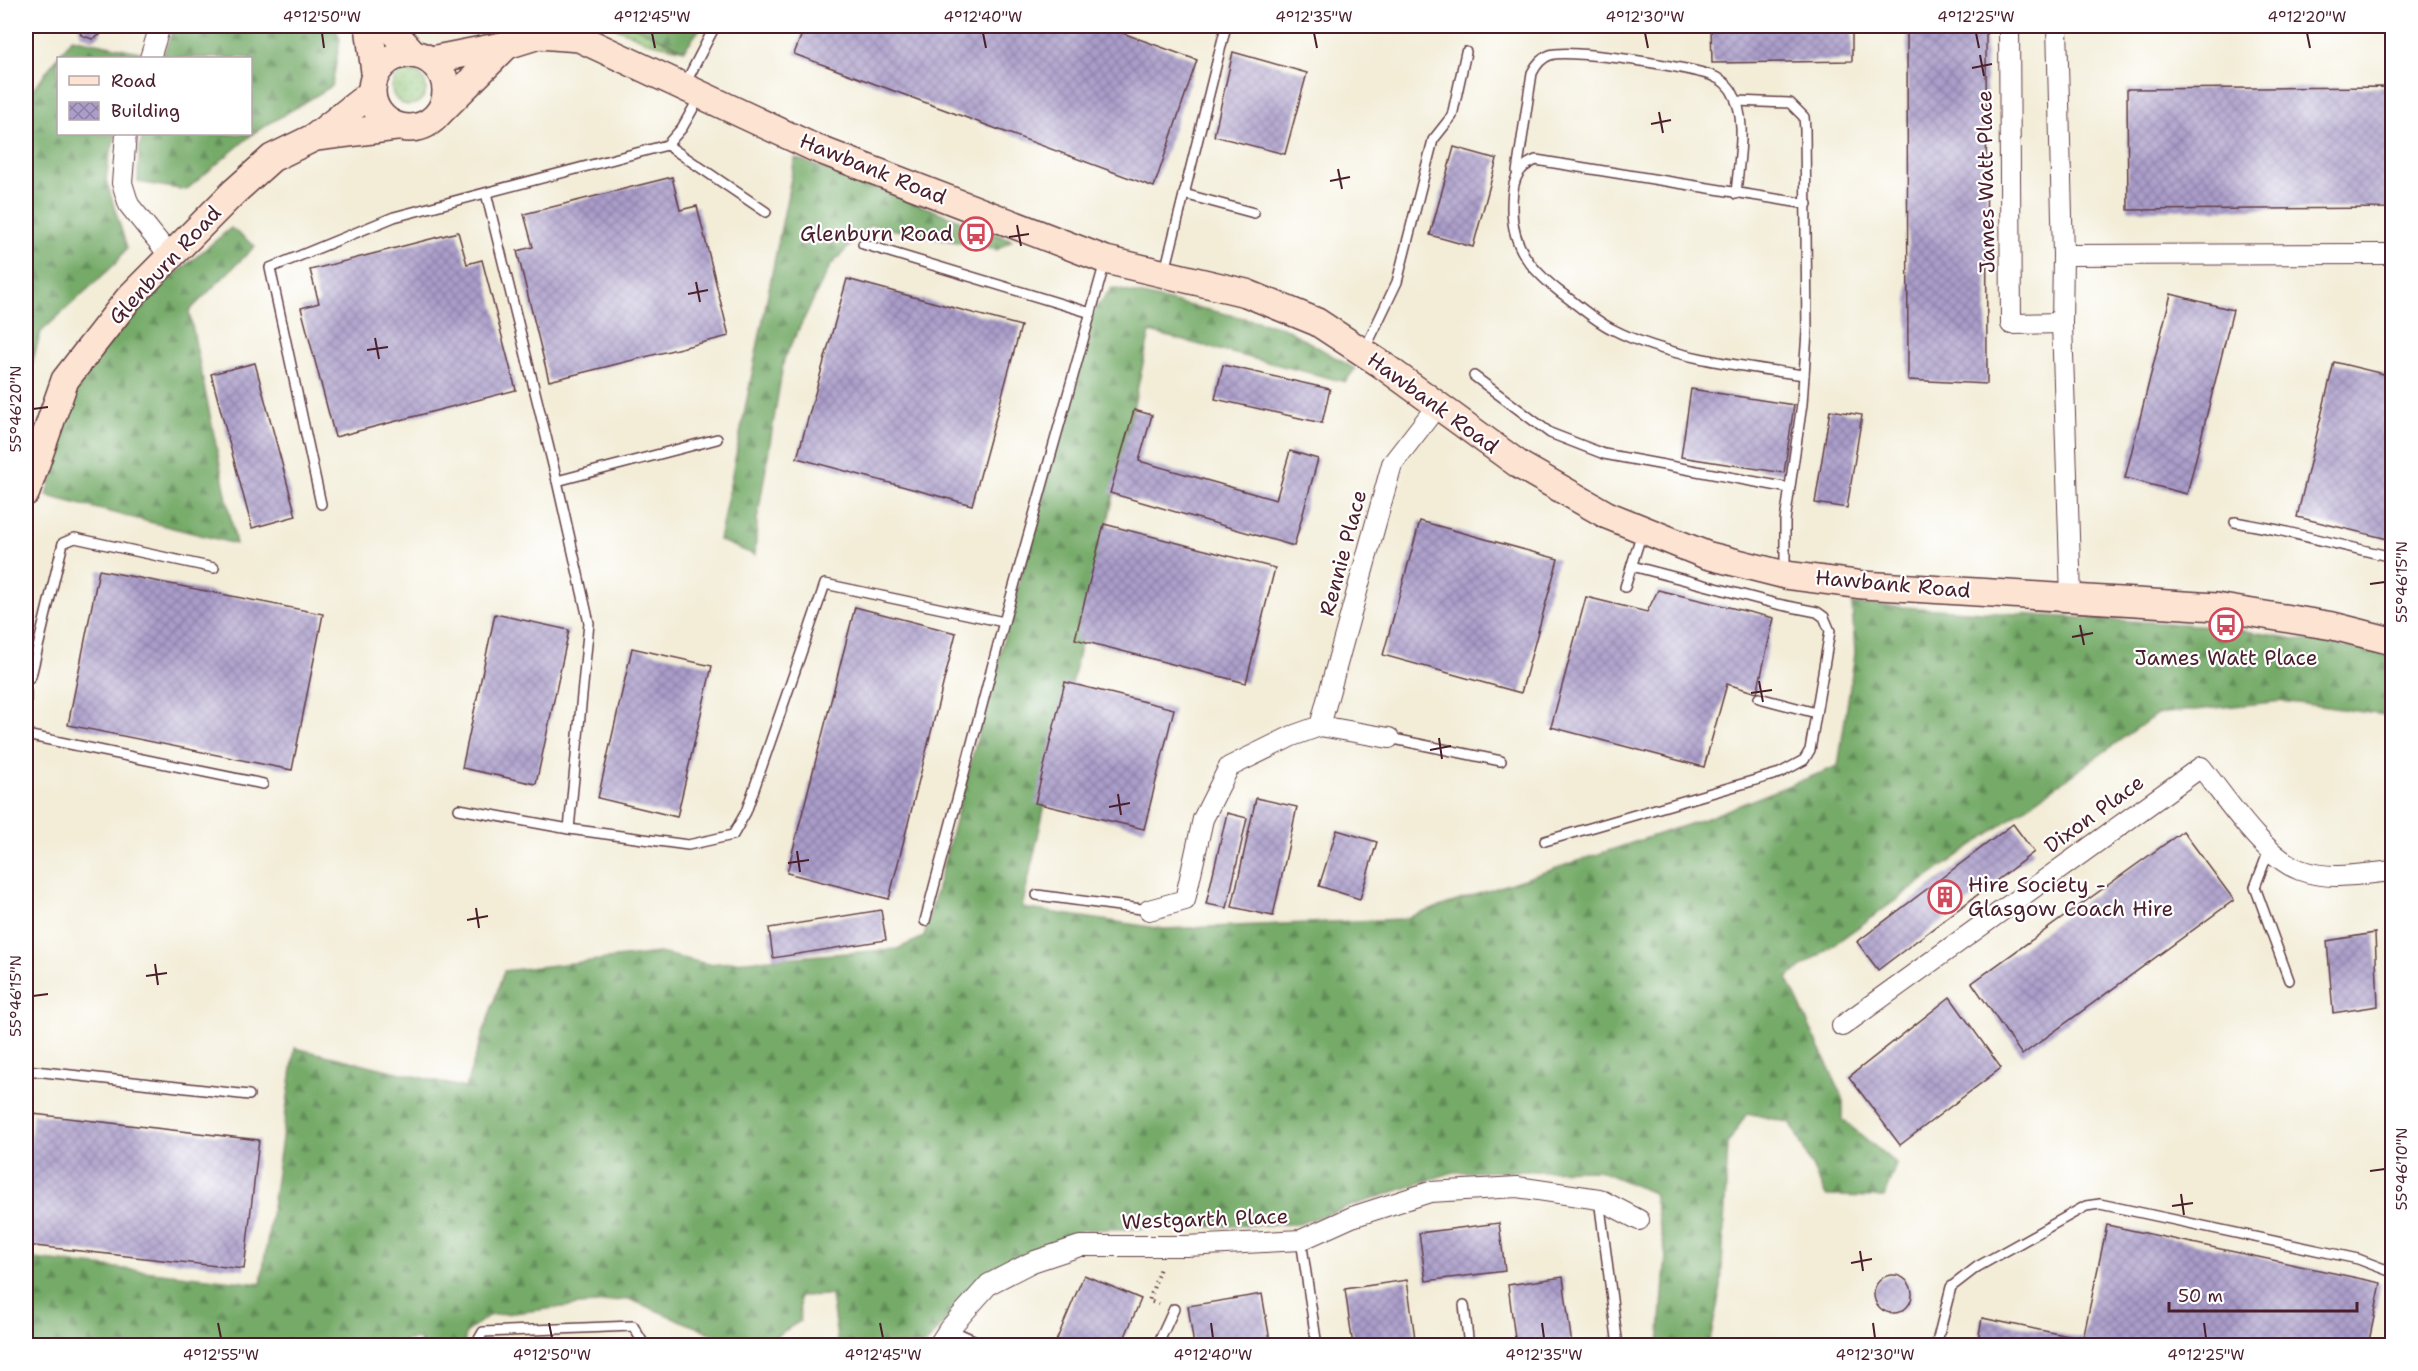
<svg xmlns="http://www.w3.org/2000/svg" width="2418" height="1371" font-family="'Shantell Sans',sans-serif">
<defs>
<pattern id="green-dots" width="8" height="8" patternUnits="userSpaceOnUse" patternTransform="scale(1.5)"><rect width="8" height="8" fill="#91c577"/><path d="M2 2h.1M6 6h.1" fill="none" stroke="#789f62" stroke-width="1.8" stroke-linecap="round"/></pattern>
<pattern id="forest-firs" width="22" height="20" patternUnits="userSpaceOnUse" patternTransform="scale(1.5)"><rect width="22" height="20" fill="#74aa68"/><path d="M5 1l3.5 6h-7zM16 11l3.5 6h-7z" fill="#618a56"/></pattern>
<pattern id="building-cross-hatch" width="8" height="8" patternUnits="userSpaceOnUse" patternTransform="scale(1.5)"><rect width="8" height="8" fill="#aa9dca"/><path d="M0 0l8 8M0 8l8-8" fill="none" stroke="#8c7fa4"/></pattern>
</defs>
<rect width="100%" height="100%" fill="#fff"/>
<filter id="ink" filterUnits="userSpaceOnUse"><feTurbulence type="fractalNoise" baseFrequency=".0167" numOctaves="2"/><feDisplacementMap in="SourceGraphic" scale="12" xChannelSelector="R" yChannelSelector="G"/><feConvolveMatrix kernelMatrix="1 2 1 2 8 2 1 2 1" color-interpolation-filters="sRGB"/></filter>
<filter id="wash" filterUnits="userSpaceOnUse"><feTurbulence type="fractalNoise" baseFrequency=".008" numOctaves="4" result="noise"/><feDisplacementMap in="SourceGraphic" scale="24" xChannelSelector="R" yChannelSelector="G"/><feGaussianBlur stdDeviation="1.35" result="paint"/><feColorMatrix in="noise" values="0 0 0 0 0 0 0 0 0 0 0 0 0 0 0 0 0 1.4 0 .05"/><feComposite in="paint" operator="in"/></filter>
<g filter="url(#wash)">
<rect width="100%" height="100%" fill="#f3edd8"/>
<!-- green -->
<g fill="url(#green-dots)" stroke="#6e7251" stroke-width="1.5">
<polygon points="612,26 634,26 684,50 648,42"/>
<circle cx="409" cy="88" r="17"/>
</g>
<!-- forest -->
<g fill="url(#forest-firs)" stroke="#5f644a" stroke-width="1.5">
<polygon points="174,26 335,26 340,39 332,86 255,132 186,190 138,182 139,148 143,134 250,134 250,58 162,58"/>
<polygon points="634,26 702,26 684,50"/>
<polygon points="72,38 140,52 138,58 58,58 58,134 116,134 109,159 106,180 127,248 115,264 41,332 26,383 26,95 28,96"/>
<polygon points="795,158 1012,240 997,250 870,225 830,266 784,359 757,521 755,555 719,540"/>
<polygon points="231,228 255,246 189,311 236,544 47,496 72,394 130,312"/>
<polygon points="1112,288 1283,327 1355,369 1345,382 1150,332 1022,908 1164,929 1403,919 1707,818 1838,766 1855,653 1852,604 2214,626 2372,651 2392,657 2392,716 2282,701 2157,714 1787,978 1843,1098 1843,1120 1896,1164 1884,1197 1826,1196 1791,1123 1747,1113 1728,1143 1721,1287 1709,1345 1659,1345 1666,1256 1653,1193 1598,1170 1453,1172 1298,1224 1082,1230 988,1271 925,1345 838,1345 831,1295 799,1296 800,1321 762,1345 739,1345 629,1299 488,1316 466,1333 464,1345 420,1345 420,1339 366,1346 26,1346 26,1258 261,1284 295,1048 465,1088 504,971 659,953 708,964 897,949 924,937 1091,313"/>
</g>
<g id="blocks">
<!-- building -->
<g fill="url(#building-cross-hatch)">
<polygon points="78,26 103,26 100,35 92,39 81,35"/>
<polygon points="805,26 1103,26 1197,60 1154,187 794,54"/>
<polygon points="1711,26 1852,26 1852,61 1712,63"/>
<polygon points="1907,26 1986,26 1987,384 1908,380"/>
<polygon points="1233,52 1307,73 1285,154 1214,136"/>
<polygon points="2392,87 2392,208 2128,210 2127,89"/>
<polygon points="1454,147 1497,159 1473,247 1430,235"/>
<polygon points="672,177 680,210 697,206 729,336 549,381 517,251 533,247 524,214"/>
<polygon points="458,232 467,264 482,260 516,390 335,437 301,308 319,303 310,270"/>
<polygon points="847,279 1021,326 972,505 797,458"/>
<polygon points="2171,294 2233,310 2187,494 2125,478"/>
<polygon points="2334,362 2392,376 2392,540 2297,517"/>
<polygon points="255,363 296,516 252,528 211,374"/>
<polygon points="1223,365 1330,389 1322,423 1215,399"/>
<polygon points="1691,389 1794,405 1784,473 1681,457"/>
<polygon points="1134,410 1152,415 1139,461 1276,500 1290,451 1318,459 1294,546 1110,493"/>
<polygon points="1830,410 1862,415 1847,508 1815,503"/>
<polygon points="1420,521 1558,559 1521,693 1383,655"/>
<polygon points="1104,524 1275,568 1246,683 1075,639"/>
<polygon points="99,570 323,614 292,770 68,725"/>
<polygon points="1658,590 1774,618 1757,693 1727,684 1704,767 1551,727 1586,597 1647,612"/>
<polygon points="855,607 956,633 889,899 787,873"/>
<polygon points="495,614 569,630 536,784 462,768"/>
<polygon points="632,648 712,666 677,817 598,798"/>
<polygon points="1065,682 1174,709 1144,829 1035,803"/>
<polygon points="1256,798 1297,807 1273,916 1232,907"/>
<polygon points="1227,813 1247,818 1227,908 1206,904"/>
<polygon points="2013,824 2034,852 1878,970 1857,942"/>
<polygon points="1337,830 1377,842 1360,899 1319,886"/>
<polygon points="2183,831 2234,900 2022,1055 1972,983"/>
<polygon points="881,910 886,940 773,958 769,928"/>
<polygon points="2375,933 2378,1006 2333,1013 2327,941"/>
<polygon points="1950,997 2001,1068 1900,1145 1849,1077"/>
<polygon points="33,1114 259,1140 244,1269 26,1245 26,1179"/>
<polygon points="1499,1223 1505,1271 1426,1281 1419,1233"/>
<polygon points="2107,1225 2381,1283 2368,1346 1977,1346 1982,1318 2083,1339"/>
<circle cx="1893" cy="1294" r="19"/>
<polygon points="1084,1275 1141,1299 1121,1346 1054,1346"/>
<polygon points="1563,1277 1572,1346 1516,1346 1508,1285"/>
<polygon points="1407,1280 1416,1346 1353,1346 1345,1289"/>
<polygon points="1262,1294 1271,1346 1194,1346 1188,1306"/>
</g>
</g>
</g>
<g filter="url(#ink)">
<use href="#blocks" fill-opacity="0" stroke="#633e45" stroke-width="1.5"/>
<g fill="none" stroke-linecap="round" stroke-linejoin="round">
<defs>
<g id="lane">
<polyline points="685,84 715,26"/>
<polyline points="1736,101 1790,103 1804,117 1805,129 1807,332 1802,404 1785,521 1785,572"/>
<polyline points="667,145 682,128 699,98"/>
<path d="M1517 172 1532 73C1536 65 1541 58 1550 55 1569 48 1700 68 1717 78 1722 80 1728 86 1731 90 1749 118 1738 163 1736 194"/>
<polyline points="486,193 557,481 589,623 569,829"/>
<polyline points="1184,194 1254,213"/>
<polyline points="863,244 1091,313"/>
<polyline points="1165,271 1226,26"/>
<polyline points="1364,351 1397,282 1433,140 1452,116 1466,52"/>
<path d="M1804 375C1745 367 1665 357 1612 329 1594 320 1577 304 1560 292 1531 269 1512 248 1512 208 1512 186 1514 168 1536 160L1807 204"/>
<polyline points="1474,376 1550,433 1604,454 1789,488"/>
<polyline points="557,481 717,439"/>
<polyline points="321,504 270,268 394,217 667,145 766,212"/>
<polyline points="2235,522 2278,530 2392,557"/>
<polyline points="1625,587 1642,532"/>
<polyline points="26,681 31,676 63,543 75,538 214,568"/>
<polyline points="26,692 26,702"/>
<polyline points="1759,698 1816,713"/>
<polyline points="26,735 263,784"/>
<polyline points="1389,738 1501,761"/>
<polyline points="459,809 569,829 688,845 733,835 746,812 825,584 1004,622"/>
<polyline points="1545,841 1780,773 1804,760 1810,750 1830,631 1824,617 1817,612 1777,604 1632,566"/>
<polyline points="2269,850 2255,887 2289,980"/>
<polyline points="1037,895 1149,910"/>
<polyline points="925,921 1004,622 1105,262"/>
<polyline points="26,1070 249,1095"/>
<polyline points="1599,1199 1618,1346"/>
<polyline points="1301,1240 1317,1346"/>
<polyline points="1464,1305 1469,1346"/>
<polyline points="949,1329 987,1346"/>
<polyline points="475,1346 483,1332 633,1326 645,1346"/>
<polyline points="1157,1346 1174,1309"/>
<polyline points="1936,1346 1951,1287 1977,1267 2086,1206 2100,1204 2358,1259 2392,1272"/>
</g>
<g id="street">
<polyline points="2009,26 2011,324 2062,323"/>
<polyline points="2057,26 2063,255 2062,323 2071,597"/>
<polyline points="150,58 160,26"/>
<polyline points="126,134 122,183 129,205 170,256"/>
<polyline points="2063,255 2392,254"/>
<polyline points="1320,726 1389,738"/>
<polyline points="1149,910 1185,900 1203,819 1229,767 1292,736 1320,726 1392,464 1437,406"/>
<path d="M1842 1026 2201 767C2225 797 2264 857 2300 870 2329 881 2363 874 2392 871"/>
<polyline points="938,1346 949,1329 989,1284 1032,1262 1080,1246 1186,1246 1301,1240 1352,1217 1430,1192 1517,1187 1599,1199 1639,1220"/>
</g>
<g id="secondary">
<polyline points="369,26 375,72"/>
<polyline points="388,26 413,53"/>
<circle cx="409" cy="91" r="37"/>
<polyline points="431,60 507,45 539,35 579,38 815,148 1106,260 1246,293 1317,322 1381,364 1521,466 1607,515 1706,555 1785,575 1863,585 2216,607 2333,626 2392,641"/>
<polyline points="440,112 507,45"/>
<polyline points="316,137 396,127"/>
<polyline points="26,492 65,380 129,298 234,192 272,158 315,137 370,94"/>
</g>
</defs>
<!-- lane casing -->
<use href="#lane" stroke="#633e45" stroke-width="12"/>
<!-- street casing -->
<use href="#street" stroke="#633e45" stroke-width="22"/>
<!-- secondary casing -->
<use href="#secondary" stroke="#633e45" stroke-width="30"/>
<!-- path -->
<g stroke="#633e45" stroke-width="4" stroke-dasharray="1.5 4.5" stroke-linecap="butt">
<polyline points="446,26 458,27"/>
<polyline points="1159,1304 1149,1301 1160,1268"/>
</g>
<!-- lane -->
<use href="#lane" stroke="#fff" stroke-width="9"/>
<!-- street -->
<use href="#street" stroke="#fff" stroke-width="20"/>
<!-- secondary -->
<use href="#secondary" stroke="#fde3d1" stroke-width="27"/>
</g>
</g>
<!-- ticks -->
<path fill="none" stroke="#4a1f2b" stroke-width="2" d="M322 33 324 48M652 33 655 48M983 33 986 48M1314 33 1317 48M1645 33 1648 48M1976 33 1979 48M2307 33 2310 48M1980 55 1984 76M1972 68 1992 64M1659 112 1663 133M1651 124 1671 120M1338 169 1342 189M1330 181 1350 177M1017 225 1021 246M1009 237 1029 234M696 282 700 302M688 294 708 290M375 338 379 359M367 350 388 347M33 409 48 407M2370 584 2385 582M2080 625 2084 645M2072 637 2093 633M1759 681 1763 702M1751 693 1772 690M1439 738 1442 759M1430 750 1451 746M1118 794 1121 815M1109 807 1130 803M797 851 800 872M788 863 809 860M476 908 479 928M467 920 488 916M155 964 158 985M146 976 167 973M33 996 48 994M2370 1171 2385 1169M2181 1194 2184 1215M2172 1206 2193 1203M1860 1251 1863 1271M1851 1263 1872 1259M218 1323 221 1338M549 1323 552 1338M880 1323 883 1338M1211 1323 1213 1338M1542 1323 1544 1338M1873 1323 1875 1338M2204 1323 2206 1338"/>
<!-- icons -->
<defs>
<symbol id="bus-ring" viewBox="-11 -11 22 22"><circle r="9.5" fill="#fff" stroke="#d1495b" stroke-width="1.5"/><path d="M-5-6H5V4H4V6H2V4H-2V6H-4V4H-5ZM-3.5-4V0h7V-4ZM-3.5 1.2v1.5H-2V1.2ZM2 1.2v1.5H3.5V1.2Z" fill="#d1495b"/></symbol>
<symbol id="building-ring" viewBox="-11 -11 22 22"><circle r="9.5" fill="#fff" stroke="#d1495b" stroke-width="1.5"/><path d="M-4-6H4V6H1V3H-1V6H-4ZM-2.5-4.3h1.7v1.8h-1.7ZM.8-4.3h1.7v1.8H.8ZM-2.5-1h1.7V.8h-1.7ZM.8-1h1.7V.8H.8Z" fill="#d1495b"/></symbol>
</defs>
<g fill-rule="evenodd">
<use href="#bus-ring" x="957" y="215" width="38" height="38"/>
<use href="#bus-ring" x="2207" y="606" width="38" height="38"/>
<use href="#building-ring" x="1926" y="878" width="38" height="38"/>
</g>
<g text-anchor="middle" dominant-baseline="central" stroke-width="4.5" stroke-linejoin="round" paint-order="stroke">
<!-- street labels -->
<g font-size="21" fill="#4a1f2b" stroke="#fff">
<text transform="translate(873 169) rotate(22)">Hawbank Road</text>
<text transform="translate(1986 182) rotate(-91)">James Watt Place</text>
<text transform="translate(165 265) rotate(-47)">Glenburn Road</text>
<text transform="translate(1433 403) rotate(36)">Hawbank Road</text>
<text transform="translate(1343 553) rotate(-75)">Rennie Place</text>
<text transform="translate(1893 584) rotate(5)">Hawbank Road</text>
<text transform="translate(2094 814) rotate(-36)">Dixon Place</text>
<text transform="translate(1205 1219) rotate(-2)">Westgarth Place</text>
</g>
<!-- poi labels -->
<g font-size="21" fill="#4a1f2b" stroke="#fff" text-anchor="end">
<text x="953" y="234">Glenburn Road</text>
<text x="2226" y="658" text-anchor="middle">James Watt Place</text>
<text x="1968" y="885" text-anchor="start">Hire Society -<tspan x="1968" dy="24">Glasgow Coach Hire</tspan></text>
</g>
</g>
<!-- margin -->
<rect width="2418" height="1371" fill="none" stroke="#fff" stroke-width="66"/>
<!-- legend -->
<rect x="57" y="57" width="195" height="78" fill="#ffffff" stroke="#b7a5aa" stroke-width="1.5"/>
<rect x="69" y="76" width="30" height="9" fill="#fde3d1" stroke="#b7a5aa" stroke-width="1.5"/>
<text x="111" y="87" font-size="18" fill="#4a1f2b">Road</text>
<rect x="69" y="102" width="30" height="18" fill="url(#building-cross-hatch)" stroke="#b7a5aa" stroke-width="1.5"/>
<text x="111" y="117" font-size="18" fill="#4a1f2b">Building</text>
<!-- scale -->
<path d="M2169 1302v9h188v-9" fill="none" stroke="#4a1f2b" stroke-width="3"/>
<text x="2178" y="1302" font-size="18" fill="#4a1f2b" stroke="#ffffff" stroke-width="4.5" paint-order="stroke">50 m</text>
<rect x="33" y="33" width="2352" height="1305" fill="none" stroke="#4a1f2b" stroke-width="2"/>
<g font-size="15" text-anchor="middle" fill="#4a1f2b">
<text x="322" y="22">4°12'50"W</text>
<text x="652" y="22">4°12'45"W</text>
<text x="983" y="22">4°12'40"W</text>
<text x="1314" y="22">4°12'35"W</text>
<text x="1645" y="22">4°12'30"W</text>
<text x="1976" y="22">4°12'25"W</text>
<text x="2307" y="22">4°12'20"W</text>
<text transform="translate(16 409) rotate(-90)" y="5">55°46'20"N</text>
<text transform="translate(2402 582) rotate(-90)" y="5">55°46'15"N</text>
<text transform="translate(16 996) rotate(-90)" y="5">55°46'15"N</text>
<text transform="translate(2402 1169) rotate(-90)" y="5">55°46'10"N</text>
<text x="221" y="1360">4°12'55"W</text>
<text x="552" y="1360">4°12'50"W</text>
<text x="883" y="1360">4°12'45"W</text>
<text x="1213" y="1360">4°12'40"W</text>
<text x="1544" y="1360">4°12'35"W</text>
<text x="1875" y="1360">4°12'30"W</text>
<text x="2206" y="1360">4°12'25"W</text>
</g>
</svg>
